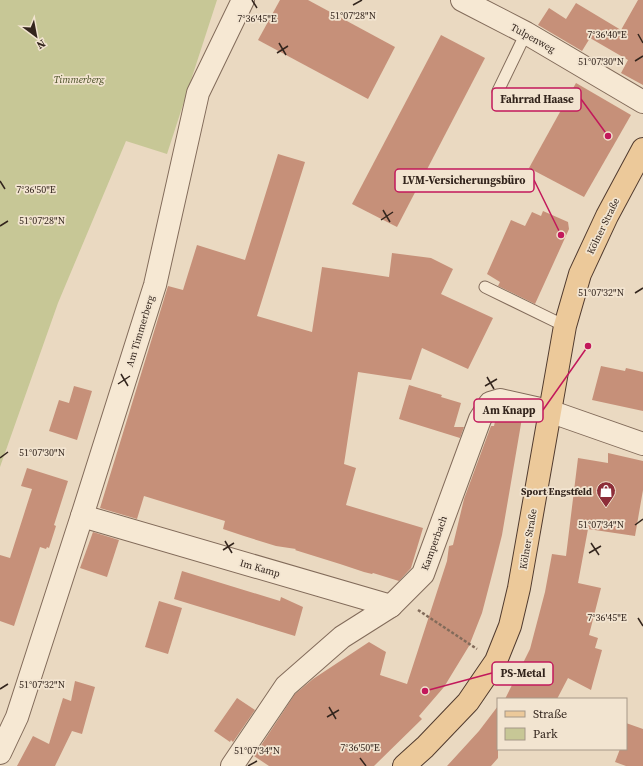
<svg xmlns="http://www.w3.org/2000/svg" width="643" height="766" font-family="'Source Serif 4',serif">
<rect width="100%" height="100%" fill="#ead9c1"/>
<!-- green -->
<polygon fill="#c7c796" points="0,0 217,0 167,154 126,141 58,303 0,467"/>
<!-- building -->
<g fill="#c69079">
<polygon points="280,0 308,0 395,47 368,99 258,40"/>
<polygon points="638,0 643,0 643,85 621,73 628,60 590,38 582,51 538,25 549,8 566,19 576,3 621,30"/>
<polygon points="441,35 485,58 397,227 352,204"/>
<polygon points="576,83 631,115 584,197 529,168"/>
<polygon points="278,154 305,162 257,316 312,332 322,267 389,277 392,253 431,258 453,269 441,294 493,318 468,369 422,348 411,380 358,372 344,464 356,468 346,505 423,528 411,568 399,581 373,573 372,574 364,572 340,564 295,550 296,549 276,546 244,536 223,529 225,521 144,496 137,519 100,508 168,286 183,290 197,245 245,260"/>
<polygon points="543,211 568,222 569,229 535,304 498,286 500,282 487,274 511,220 525,226 532,212 541,216"/>
<polygon points="601,366 625,371 626,368 643,372 643,411 592,400"/>
<polygon points="409,385 442,395 441,397 461,403 454,427 464,427 460,438 399,419"/>
<polygon points="74,386 92,391 77,440 49,431 59,400 69,403"/>
<polygon points="500,413 522,418 502,535 493,571 482,613 469,646 444,687 419,716 422,719 374,766 269,766 254,756 295,694 313,679 369,642 386,652 380,675 407,684 447,561 449,546 453,545 464,499 491,426 494,426 496,417 498,414"/>
<polygon points="608,453 643,461 643,490 635,536 588,529 578,583 601,588 589,635 598,638 595,648 602,650 591,690 568,678 557,699 505,699 530,649 545,592 552,554 566,556 578,458 608,463"/>
<polygon points="27,468 68,481 54,525 56,526 49,548 47,547 46,549 40,547 14,626 0,621 0,555 10,558 32,489 21,486"/>
<polygon points="93,532 119,540 107,577 80,568"/>
<polygon points="182,571 280,601 281,597 303,607 295,636 174,599"/>
<polygon points="159,601 182,608 168,654 145,647"/>
<polygon points="75,681 95,687 82,734 72,731 55,766 17,766 33,736 49,744 63,698 71,701"/>
<polygon points="237,698 255,710 233,742 231,740 230,742 214,731"/>
<polygon points="498,706 498,758 491,766 447,766 479,731"/>
<polygon points="626,723 643,729 643,766 626,766 615,762 620,749 626,749"/>
</g>
<g fill="none" stroke-linecap="round" stroke-linejoin="round">
<defs>
<g id="lane">
<polyline points="498,91 526,33"/>
<polyline points="485,287 565,326"/>
</g>
<g id="street">
<polyline points="462,0 526,33 643,102"/>
<polyline points="82,516 391,606"/>
<polyline points="0,753 17,717 82,516 155,285 198,93 243,0"/>
<polyline points="232,766 286,686 342,637 391,606 423,574 480,419 490,403 500,400 549,411 643,444"/>
</g>
<polyline id="primary" points="404,766 425,747 468,702 496,661 510,626 519,588 565,326 580,274 607,216 643,149"/>
</defs>
<!-- lane casing -->
<use href="#lane" stroke="#826b5a" stroke-width="13"/>
<!-- street casing -->
<use href="#street" stroke="#826b5a" stroke-width="24"/>
<!-- primary casing -->
<use href="#primary" stroke="#503a2e" stroke-width="24"/>
<!-- path -->
<polyline stroke="#826b5a" stroke-width="2.5" stroke-dasharray="3 2" stroke-linecap="butt" points="418,610 477,649"/>
<!-- lane -->
<use href="#lane" stroke="#f6e8d3" stroke-width="11"/>
<!-- street -->
<use href="#street" stroke="#f6e8d3" stroke-width="22"/>
<!-- primary -->
<use href="#primary" stroke="#ecc99a" stroke-width="22"/>
</g>
<!-- ticks -->
<path fill="none" stroke="#33251d" stroke-width="1.5" d="M252 0 257 8M353 5 362 0M638 34 643 43M279 43 286 55M277 53 288 46M635 61 643 56M0 181 5 189M383 210 390 222M381 220 393 212M0 226 8 221M635 293 643 288M121 374 128 386M487 377 494 389M118 384 130 376M485 386 497 379M0 458 8 452M635 525 643 519M225 541 232 553M591 543 599 555M223 550 234 543M589 553 601 546M638 618 643 626M0 689 8 684M329 707 336 719M327 717 339 710M360 758 366 766M248 766 257 761"/>
<!-- icons -->
<defs>
<symbol id="shop-pin" viewBox="-11 -11 22 30"><path d="M0 17L-7.5 6A9.5 9.5 0 1 1 7.5 6Z" fill="#8d2e39" stroke="#f2e4d0"/><path d="M-5-2.5h2.3a2.7 3.5 0 0 1 5.4 0H5L5.5 6h-11ZM-1.5-2.5h3a1.5 2.3 0 0 0-3 0Z" fill="#fff"/></symbol>
</defs>
<g fill-rule="evenodd">
<use href="#shop-pin" x="595" y="480" width="22" height="30"/>
</g>
<g text-anchor="middle" dominant-baseline="central" stroke-width="3.5" stroke-linejoin="round" paint-order="stroke">
<!-- street labels -->
<g font-size="10" fill="#33251d" stroke="#f2e4d0">
<text transform="translate(533 38) rotate(29)">Tulpenweg</text>
<text transform="translate(603 226) rotate(-64)">Kölner Straße</text>
<text transform="translate(140 331) rotate(-73)">Am Timmerberg</text>
<text transform="translate(528 539) rotate(-80)">Kölner Straße</text>
<text transform="translate(434 543) rotate(-70)">Kamperbach</text>
<text transform="translate(260 568) rotate(16)">Im Kamp</text>
</g>
<!-- park labels -->
<g font-size="10" font-style="italic" fill="#484e25" stroke="#f2e4d0">
<text x="79" y="79">Timmerberg</text>
</g>
<!-- poi labels -->
<g font-size="10" font-weight="bold" fill="#33251d" stroke="#f2e4d0" text-anchor="end">
<text x="592" y="491">Sport Engstfeld</text>
</g>
</g>
<g font-size="10" text-anchor="middle" fill="#33251d" stroke="#f2e4d0" stroke-width="3.5" stroke-linejoin="round" paint-order="stroke">
<text x="353" y="19">51°07'28"N</text>
<text x="257" y="22">7°36'45"E</text>
<text x="607" y="38">7°36'40"E</text>
<text x="601" y="65">51°07'30"N</text>
<text x="36" y="193">7°36'50"E</text>
<text x="42" y="224">51°07'28"N</text>
<text x="601" y="296">51°07'32"N</text>
<text x="42" y="456">51°07'30"N</text>
<text x="601" y="528">51°07'34"N</text>
<text x="607" y="621">7°36'45"E</text>
<text x="42" y="688">51°07'32"N</text>
<text x="360" y="751">7°36'50"E</text>
<text x="257" y="754">51°07'34"N</text>
</g>
<!-- callouts -->
<path fill="none" stroke="#c2185b" stroke-width="1.5" d="M608 136L581 99M561 235L534 180M588 346L543 410M425 691L492 673"/>
<g fill="#c2185b" stroke="#f2e4d0" stroke-width="1.5">
<circle cx="608" cy="136" r="4"/>
<circle cx="561" cy="235" r="4"/>
<circle cx="588" cy="346" r="4"/>
<circle cx="425" cy="691" r="4"/>
</g>
<g fill="#f2e4d0" stroke="#c2185b" stroke-width="1.5">
<rect x="492" y="88" width="89" height="23" rx="4"/>
<rect x="395" y="169" width="139" height="23" rx="4"/>
<rect x="474" y="399" width="69" height="23" rx="4"/>
<rect x="492" y="662" width="61" height="23" rx="4"/>
</g>
<g font-size="11" text-anchor="middle" font-weight="bold" fill="#33251d">
<text x="537" y="103">Fahrrad Haase</text>
<text x="464" y="184">LVM-Versicherungsbüro</text>
<text x="509" y="414">Am Knapp</text>
<text x="523" y="677">PS-Metal</text>
</g>
<!-- legend -->
<rect x="497" y="698" width="130" height="52" fill="#f2e4d0" stroke="#a69888"/>
<rect x="505" y="711" width="20" height="6" fill="#ecc99a" stroke="#a69888"/>
<text x="533" y="718" font-size="12" fill="#33251d">Straße</text>
<rect x="505" y="728" width="20" height="12" fill="#c7c796" stroke="#a69888"/>
<text x="533" y="738" font-size="12" fill="#33251d">Park</text>
<!-- north arrow -->
<g transform="translate(36 36) rotate(148)" stroke="#f2e4d0" stroke-width="3" paint-order="stroke">
<path d="M0-3L7 15L0 10L-7 15Z" fill="#33251d"/>
<text y="-6" font-size="11" font-weight="bold" text-anchor="middle" fill="#33251d">N</text>
</g>
</svg>
